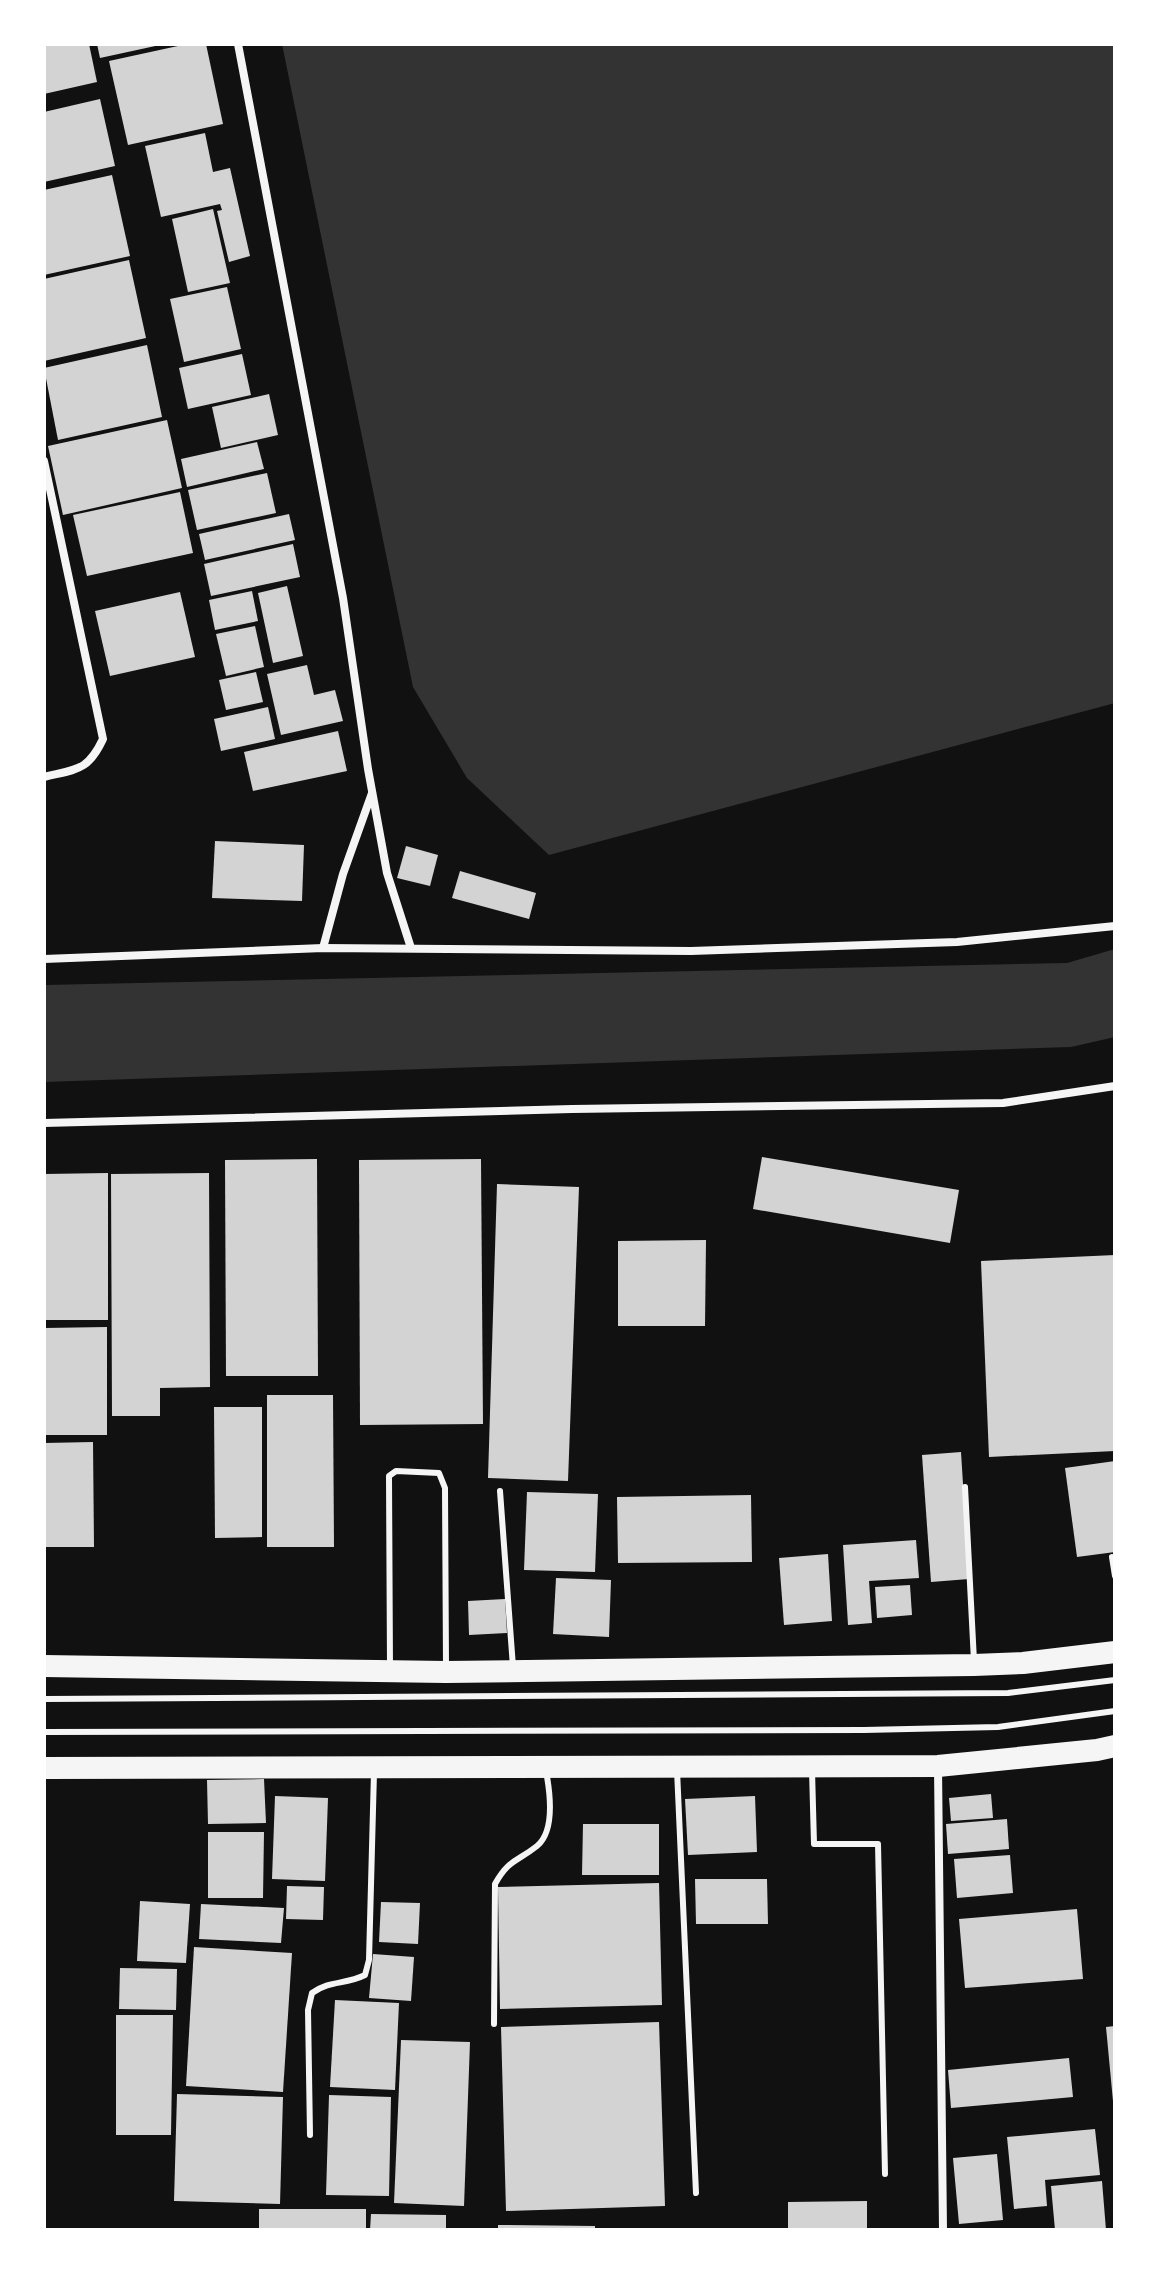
<svg xmlns="http://www.w3.org/2000/svg" width="1159" height="2274" font-family="'Source Sans 3',sans-serif">
<rect width="100%" height="100%" fill="#111"/>
<!-- water -->
<g fill="#333">
<polygon points="282,44 1115,44 1115,703 549,855 467,778 413,687"/>
<polygon points="1115,949 1115,1037 1071,1047 44,1082 44,985 1067,963"/>
</g>
<!-- building -->
<g fill="#d3d3d3">
<polygon points="44,44 89,44 97,82 44,94"/>
<polygon points="97,44 159,44 160,45 100,58"/>
<polygon points="187,44 206,44 223,124 128,145 109,61"/>
<polygon points="100,99 115,166 44,182 44,112"/>
<polygon points="205,133 213,172 230,168 250,256 229,262 217,211 222,210 220,204 161,217 145,146"/>
<polygon points="112,175 130,256 44,275 44,190"/>
<polygon points="213,209 230,283 188,292 172,219"/>
<polygon points="129,260 146,338 44,361 44,279"/>
<polygon points="227,287 241,349 184,362 170,299"/>
<polygon points="147,345 162,417 58,440 44,368"/>
<polygon points="242,354 251,395 188,409 179,368"/>
<polygon points="269,394 278,435 221,448 212,407"/>
<polygon points="167,420 182,488 63,515 48,446"/>
<polygon points="257,442 264,469 187,487 181,459"/>
<polygon points="267,473 276,513 197,530 188,490"/>
<polygon points="180,492 193,553 87,576 73,515"/>
<polygon points="289,514 295,540 205,560 199,534"/>
<polygon points="293,544 300,577 211,596 204,564"/>
<polygon points="287,586 303,656 273,663 258,593"/>
<polygon points="252,591 258,621 215,630 209,600"/>
<polygon points="180,592 195,657 110,676 95,611"/>
<polygon points="255,626 264,667 226,676 216,634"/>
<polygon points="307,665 314,695 335,690 343,721 281,735 267,674"/>
<polygon points="256,672 263,702 226,710 219,680"/>
<polygon points="268,707 275,739 221,751 214,719"/>
<polygon points="338,731 347,771 253,791 244,752"/>
<polygon points="215,841 304,845 302,901 212,898"/>
<polygon points="406,846 438,855 430,886 397,878"/>
<polygon points="460,871 536,893 529,919 452,898"/>
<polygon points="762,1157 959,1190 950,1243 753,1209"/>
<polygon points="317,1159 318,1376 226,1376 225,1160"/>
<polygon points="481,1159 483,1424 360,1425 359,1160"/>
<polygon points="108,1173 108,1320 44,1320 44,1174"/>
<polygon points="209,1173 210,1387 160,1388 160,1416 112,1416 111,1174"/>
<polygon points="497,1184 579,1187 568,1481 488,1478"/>
<polygon points="706,1240 705,1326 618,1326 618,1241"/>
<polygon points="1115,1255 1115,1451 989,1457 981,1261"/>
<polygon points="107,1327 107,1435 44,1435 44,1328"/>
<polygon points="267,1395 333,1395 334,1547 267,1547"/>
<polygon points="214,1407 262,1407 262,1537 215,1538"/>
<polygon points="93,1442 94,1547 44,1547 44,1443"/>
<polygon points="961,1452 969,1579 931,1582 922,1455"/>
<polygon points="1115,1461 1115,1552 1077,1557 1065,1468"/>
<polygon points="527,1492 598,1494 595,1572 524,1570"/>
<polygon points="751,1495 752,1562 618,1563 617,1497"/>
<polygon points="916,1540 919,1578 869,1581 872,1623 848,1625 843,1545"/>
<polygon points="828,1554 832,1621 784,1625 779,1558"/>
<polygon points="556,1578 611,1580 609,1637 553,1634"/>
<polygon points="910,1585 912,1615 877,1618 875,1587"/>
<polygon points="505,1599 507,1633 469,1635 468,1601"/>
<polygon points="264,1779 266,1823 208,1824 207,1780"/>
<polygon points="991,1794 993,1818 951,1821 949,1798"/>
<polygon points="275,1796 328,1798 325,1881 272,1879"/>
<polygon points="755,1796 757,1852 688,1855 685,1799"/>
<polygon points="1007,1819 1009,1849 948,1854 946,1824"/>
<polygon points="583,1824 659,1824 659,1875 582,1875"/>
<polygon points="208,1832 264,1832 263,1898 208,1898"/>
<polygon points="1010,1855 1013,1893 957,1898 954,1859"/>
<polygon points="695,1879 767,1879 768,1924 696,1924"/>
<polygon points="659,1883 662,2005 500,2009 498,1887"/>
<polygon points="287,1886 324,1887 323,1920 286,1919"/>
<polygon points="140,1901 190,1904 186,1963 137,1961"/>
<polygon points="381,1902 420,1903 418,1944 379,1942"/>
<polygon points="201,1904 284,1908 281,1943 199,1939"/>
<polygon points="1077,1909 1083,1979 965,1988 959,1919"/>
<polygon points="194,1947 292,1953 283,2092 186,2086"/>
<polygon points="373,1954 414,1957 411,2001 369,1998"/>
<polygon points="120,1968 177,1969 176,2010 119,2009"/>
<polygon points="335,2000 399,2003 395,2090 330,2087"/>
<polygon points="116,2015 173,2015 171,2135 116,2135"/>
<polygon points="659,2022 665,2206 506,2211 501,2027"/>
<polygon points="1115,2026 1115,2101 1113,2101 1106,2027"/>
<polygon points="401,2040 470,2042 464,2206 394,2203"/>
<polygon points="1069,2058 1073,2097 951,2108 948,2070"/>
<polygon points="177,2094 283,2097 280,2204 174,2201"/>
<polygon points="329,2095 391,2097 389,2196 326,2195"/>
<polygon points="1095,2129 1100,2175 1045,2180 1047,2206 1014,2209 1007,2137"/>
<polygon points="997,2154 1003,2220 959,2224 953,2158"/>
<polygon points="1102,2181 1106,2230 1055,2230 1051,2186"/>
<polygon points="867,2201 867,2230 788,2230 788,2202"/>
<rect x="259" y="2209" width="107" height="21"/>
<polygon points="371,2214 446,2215 446,2230 370,2230"/>
<polygon points="498,2225 595,2226 595,2230 498,2230"/>
</g>
<g fill="none" stroke-linecap="round" stroke-linejoin="round">
<!-- service -->
<g stroke="#f5f5f5" stroke-width="6">
<polyline points="965,1487 974,1661"/>
<polyline points="500,1491 513,1667"/>
<polyline points="1112,1557 1115,1576"/>
<polyline points="390,1668 389,1476 396,1471 439,1473 445,1488 446,1666"/>
<polyline points="44,1699 1008,1693 1115,1680"/>
<polyline points="44,1732 864,1730 998,1727 1115,1711"/>
<polyline points="677,1770 696,2193"/>
<polyline points="812,1770 814,1844 878,1844 885,2174"/>
<path d="M494 2024 495 1884C509 1859 517 1862 537 1846 555 1831 550 1792 546 1771"/>
<path d="M310 2135 308 2010 312 1993C330 1980 345 1985 365 1975L369 1960 374 1772"/>
</g>
<!-- minor -->
<g stroke="#f5f5f5" stroke-width="8">
<polyline points="238,44 343,598 368,769 387,873 411,948"/>
<path d="M44 461 103 739C88 771 77 769 44 777"/>
<polyline points="323,948 343,874 372,793"/>
<polyline points="44,959 323,948 691,951 957,942 1115,926"/>
<polyline points="44,1123 572,1109 1003,1103 1115,1086"/>
<polyline points="938,1767 943,2230"/>
</g>
<!-- trunk -->
<g stroke="#f5f5f5" stroke-width="22">
<polyline points="44,1666 446,1672 974,1665 1023,1663 1115,1652"/>
<polyline points="44,1768 938,1766 1097,1750 1115,1746"/>
</g>
</g>
<!-- border -->
<rect width="1159" height="2274" fill="none" stroke="#ffffff" stroke-width="92"/>
</svg>
